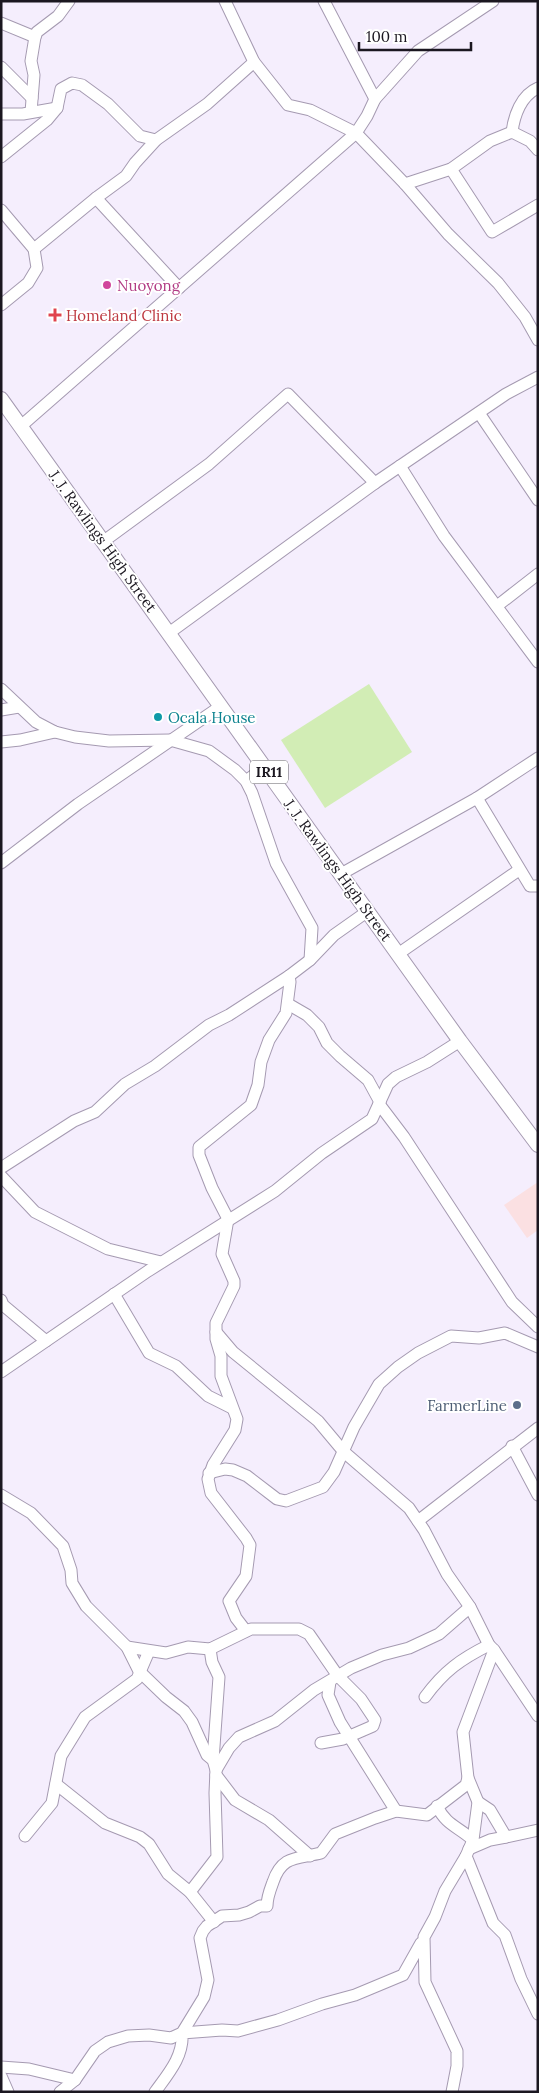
<svg xmlns="http://www.w3.org/2000/svg" width="539" height="2093" font-family="Lora,serif">
<rect width="100%" height="100%" fill="#f5eefd"/>
<!-- commercial -->
<polygon fill="#fbe0e2" points="538,1182 538,1230 527,1238 504,1205"/>
<!-- green -->
<polygon fill="#d2edb5" points="369,684 412,752 325,808 281,740"/>
<g fill="none" stroke-linecap="round" stroke-linejoin="round">
<defs>
<g id="minor">
<polyline points="225,1 254,62 288,105 310,110 356,133 405,184 448,234 498,283 525,317 538,340"/>
<polyline points="324,1 375,99"/>
<polyline points="1,23 35,37"/>
<polyline points="1,67 32,98"/>
<polyline points="31,112 34,75 31,61 35,37 37,32 58,16 69,1"/>
<polyline points="1,114 23,114 57,108"/>
<path d="M512 132C514 116 521 95 538 88"/>
<polyline points="1,157 47,120 57,108 61,89 72,83 82,85 108,104 140,136 156,140"/>
<polyline points="451,169 492,232 538,205"/>
<polyline points="405,184 451,169 490,141 512,132 530,141 538,150"/>
<polyline points="96,198 179,288"/>
<polyline points="1,210 34,249"/>
<polyline points="1,305 28,283 37,268 34,249 96,198 126,176 135,163 156,140 207,104 254,62"/>
<polyline points="479,413 538,500"/>
<polyline points="21,426 356,133 367,116 375,99 418,51 493,1"/>
<polyline points="400,466 444,536 538,662"/>
<polyline points="104,541 209,464 288,394 375,483"/>
<polyline points="497,606 538,574"/>
<polyline points="169,633 375,483 506,394 538,377"/>
<polyline points="1,689 36,722 55,732 75,737 109,741 170,740 209,751 235,770 246,781 252,793 276,863 312,928 310,960"/>
<polyline points="1,710 19,707"/>
<polyline points="1,742 20,740 55,732"/>
<polyline points="246,781 265,767"/>
<polyline points="477,798 530,886 538,886"/>
<polyline points="1,863 78,804 221,706"/>
<polyline points="341,874 477,798 538,758"/>
<polyline points="398,954 519,870"/>
<polyline points="288,1004 307,1015 319,1027 327,1043 340,1056 368,1080 380,1102"/>
<polyline points="379,1104 404,1137 512,1302 538,1327"/>
<polyline points="1,1168 74,1121 95,1112 125,1084 155,1066 209,1025 229,1015 289,976 310,960 334,935 368,911"/>
<polyline points="1,1176 35,1212 108,1249 161,1262"/>
<polyline points="114,1294 149,1353 176,1366 208,1396 232,1408"/>
<polyline points="1,1300 3,1305 46,1341"/>
<polyline points="216,1332 233,1352 318,1421 344,1452 409,1508 424,1530 447,1574 470,1607 489,1645 494,1650 463,1732 468,1778 478,1802 473,1840 466,1856 445,1891 435,1917 424,1937 425,1982 457,2051 457,2066 452,2092"/>
<polyline points="1,1372 148,1271 275,1191 322,1153 372,1119 388,1084 396,1077 427,1062 460,1041"/>
<polyline points="512,1446 538,1495"/>
<polyline points="209,1473 225,1469 233,1470 247,1476 277,1499 286,1501 323,1487 334,1472 354,1427 379,1384 398,1367 418,1353 451,1336 479,1338 505,1333 538,1347"/>
<polyline points="1,1495 31,1513 63,1546 71,1570 72,1583 86,1606 127,1647 139,1671 166,1697 184,1711 192,1722 207,1755 213,1760 216,1770 215,1793 217,1857 190,1892"/>
<polyline points="418,1521 538,1428"/>
<polyline points="246,1631 236,1618 229,1601 246,1576 250,1545 246,1538 211,1493 208,1479 213,1465 235,1430 237,1419 221,1376 221,1356 216,1339 216,1323 234,1286 234,1281 222,1254 228,1219 212,1188 199,1155 199,1147 251,1105 258,1085 261,1062 269,1040 286,1013 290,982 289,976"/>
<polyline points="127,1647 166,1653 188,1647 210,1649 251,1629 299,1629 309,1634 338,1676 361,1699 375,1720 373,1726 343,1739 321,1743"/>
<polyline points="210,1649 212,1662 219,1677 213,1760"/>
<polyline points="494,1650 538,1716"/>
<polyline points="330,1682 328,1695 340,1722 396,1811"/>
<path d="M425 1697C444 1671 461 1659 489 1645"/>
<polyline points="216,1770 229,1748 239,1737 275,1721 314,1690 351,1668 382,1655 409,1648 439,1634 470,1607"/>
<polyline points="216,1775 235,1800 269,1820 310,1856"/>
<polyline points="56,1784 105,1823 140,1837 149,1844 168,1874 190,1892 214,1922"/>
<path d="M437 1806C446 1825 457 1826 473 1840"/>
<polyline points="25,1836 52,1803 61,1756 85,1717 137,1679 149,1651"/>
<polyline points="506,1837 538,1830"/>
<polyline points="469,1849 490,1840 506,1837 490,1810 478,1802"/>
<polyline points="466,1856 493,1923 505,1935 521,1979 538,2014"/>
<polyline points="1,2067 29,2069 75,2080"/>
<polyline points="1,2076 8,2092"/>
<path d="M60 2092 75 2080 95 2051 108 2042 128 2036 149 2035 171 2038 182 2033 204 1997 208 1980 200 1938 203 1931 207 1926 222 1916 239 1915 249 1912 260 1906H267C267 1897 270 1890 273 1882 282 1855 297 1859 321 1853L335 1834 375 1818 396 1811 427 1815 466 1785 468 1778"/>
<path d="M155 2092C168 2074 184 2056 182 2033L222 2030 238 2031 278 2020 322 2004 355 1995 403 1975 421 1943"/>
</g>
<polyline id="major" points="1,399 460,1041 538,1145"/>
</defs>
<!-- minor casing -->
<use href="#minor" stroke="#a59ab1" stroke-width="13"/>
<!-- major casing -->
<use href="#major" stroke="#a59ab1" stroke-width="16"/>
<!-- minor -->
<use href="#minor" stroke="#fff" stroke-width="11"/>
<!-- major -->
<use href="#major" stroke="#fff" stroke-width="14"/>
</g>
<!-- markers -->
<circle fill="#d1479c" stroke="#fff" stroke-width="2" cx="107" cy="285" r="5"/>
<path fill="#e0444e" stroke="#fff" stroke-width="2" d="M52.5 307.5h5v5h5v5h-5v5h-5v-5h-5v-5h5z"/>
<circle fill="#0f9aa8" stroke="#fff" stroke-width="2" cx="158" cy="717" r="5"/>
<circle fill="#5c6f8a" stroke="#fff" stroke-width="2" cx="517" cy="1405" r="5"/>
<g text-anchor="middle" dominant-baseline="central" stroke-width="4" stroke-linejoin="round" paint-order="stroke">
<!-- shield labels -->
<rect fill="#fff" stroke="#5f5d63" stroke-width="1" x="250" y="760.5" width="38" height="23" rx="4"/>
<g font-size="14" font-weight="bold" fill="#1b1720">
<text x="269" y="772">IR11</text>
</g>
<!-- hotel labels -->
<g font-size="15" fill="#b23c85" stroke="#fff" text-anchor="start">
<text x="117" y="285">Nuoyong</text>
</g>
<!-- health labels -->
<g font-size="15" fill="#be3a42" stroke="#fff" text-anchor="start">
<text x="66" y="315">Homeland Clinic</text>
</g>
<!-- street labels -->
<g font-size="15" fill="#1b1720" stroke="#fff">
<text transform="translate(103 541) rotate(54)">J. J. Rawlings High Street</text>
<text transform="translate(338 870) rotate(54)">J. J. Rawlings High Street</text>
</g>
<!-- culture labels -->
<g font-size="15" fill="#0d838f" stroke="#fff" text-anchor="start">
<text x="168" y="717">Ocala House</text>
</g>
<!-- service labels -->
<g font-size="15" fill="#4e5e75" stroke="#fff" text-anchor="end">
<text x="507" y="1405">FarmerLine</text>
</g>
</g>
<!-- border -->
<rect width="539" height="2093" fill="none" stroke="#1b1720" stroke-width="5"/>
<!-- scale -->
<path d="M359 42v8h112v-8" fill="none" stroke="#1b1720" stroke-width="2.5"/>
<text x="366" y="42" font-size="15" fill="#1b1720" stroke="#ffffff" stroke-width="4" paint-order="stroke">100 m</text>
</svg>
